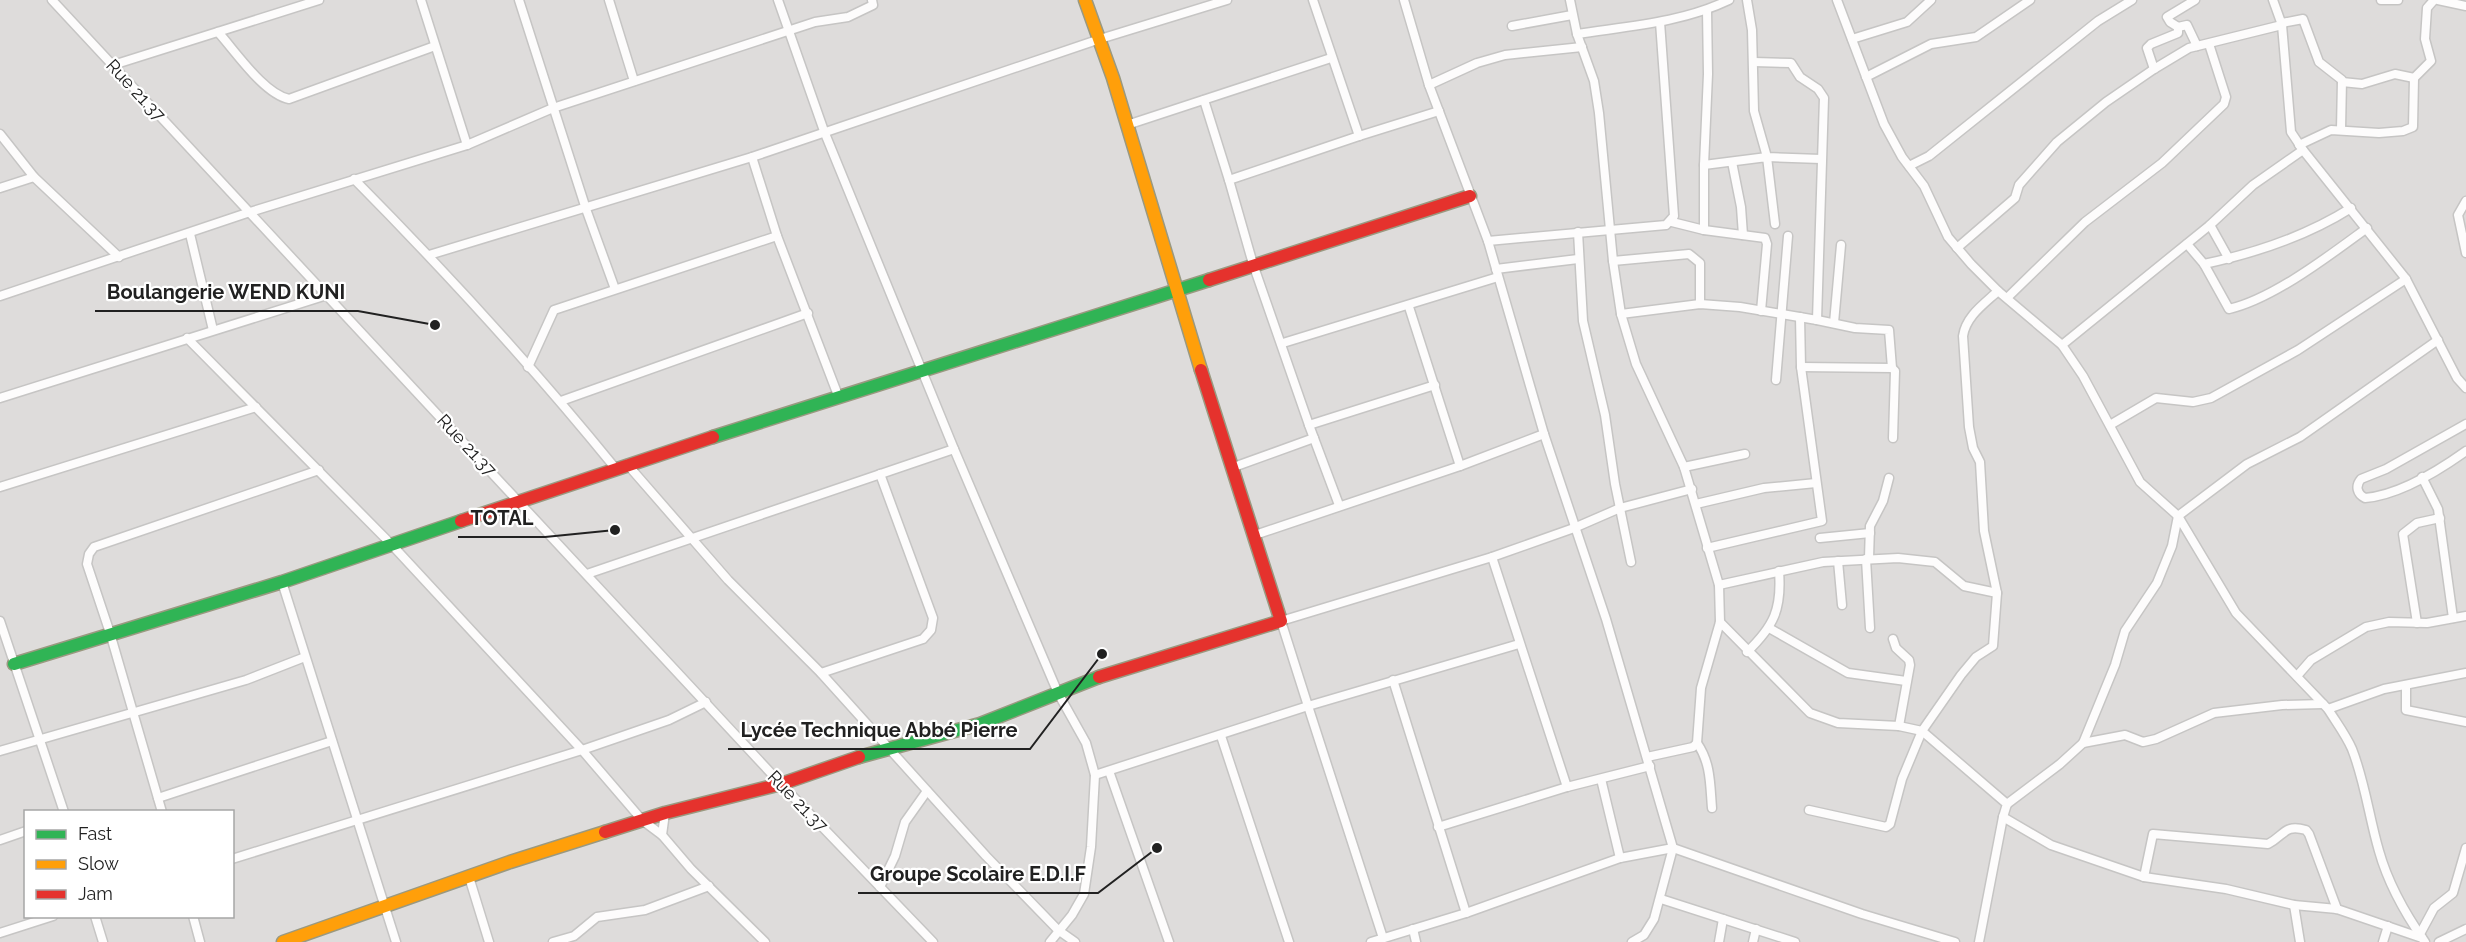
<svg xmlns="http://www.w3.org/2000/svg" width="2466" height="942" font-family="Raleway,sans-serif">
<rect width="100%" height="100%" fill="#efece9"/>
<!-- residential -->
<path fill="#dedcdb" fill-rule="evenodd" d="M0 0H2466V942H0ZM26 812H232V916H26Z"/>
<g fill="none" stroke-linecap="round" stroke-linejoin="round">
<defs>
<g id="street">
<polyline points="52,0 781,784 933,942"/>
<polyline points="421,0 467,145"/>
<polyline points="519,0 586,209 615,289"/>
<polyline points="609,0 634,81"/>
<polyline points="778,0 824,131 954,449 1058,693 1086,743 1095,775 1091,847 1084,894 1072,915 1050,942"/>
<polyline points="1313,0 1359,136 1439,111"/>
<polyline points="1404,0 1429,85 1488,241 1544,434 1606,619 1673,848 1654,919 1644,935 1632,942"/>
<polyline points="1570,0 1577,34 1594,81 1599,113 1613,261 1621,314 1636,364 1684,467 1719,585 1720,622 1701,688 1697,743 1693,747 1647,757"/>
<polyline points="1747,0 1752,30 1754,111 1767,157 1821,159"/>
<path d="M1837 0 1884 124 1902 157 1924 186 1948 237 1971 264 1998 291 2062 345 2083 376 2140 482 2178 516 2236 613 2328 709C2336 722 2346 735 2352 749 2365 782 2369 817 2379 851 2388 883 2406 915 2425 942"/>
<polyline points="2273,0 2282,25 2291,132 2303,150 2406,279 2457,378 2466,388"/>
<polyline points="2381,0 2398,0"/>
<polyline points="2438,0 2466,6"/>
<polyline points="1707,10 1708,74 1704,165 1767,157 1775,224"/>
<polyline points="2282,23 2303,19 2319,62 2342,80 2341,129"/>
<polyline points="1512,26 1572,15"/>
<polyline points="2178,27 2187,25 2197,46"/>
<path d="M218 32C236 52 264 94 289 99L435 46"/>
<path d="M1577 34C1629 26 1681 23 1729 0"/>
<polyline points="1852,39 1907,22 1931,0"/>
<polyline points="113,65 319,0"/>
<polyline points="2154,69 2147,48 2151,44 2178,33 2178,27 2170,22 2167,17 2195,0"/>
<polyline points="1866,77 1931,44 1976,37 2030,0"/>
<polyline points="2342,82 2362,84 2395,74 2414,78"/>
<polyline points="1429,85 1477,63 1505,55 1582,47"/>
<polyline points="1204,100 1229,180"/>
<polyline points="1127,125 1331,58"/>
<polyline points="0,134 34,177 119,257"/>
<polyline points="2299,145 2331,130 2379,133 2403,131 2413,127 2414,78 2431,61 2425,39 2427,8 2434,0"/>
<polyline points="752,157 777,236 839,398"/>
<polyline points="1732,162 1741,207 1743,235"/>
<polyline points="1909,166 1929,156 2098,21 2132,0"/>
<path d="M354 179C445 271 534 368 616 469"/>
<polyline points="0,188 34,177"/>
<polyline points="2466,201 2458,215 2466,253"/>
<polyline points="1672,222 1704,230 1765,238 1767,244 1761,311"/>
<polyline points="2210,225 2229,259"/>
<polyline points="1704,230 1704,165"/>
<polyline points="1578,232 1583,321 1605,415 1615,484 1631,562"/>
<polyline points="190,234 213,330"/>
<polyline points="1488,241 1666,225 1674,216 1660,22"/>
<path d="M2187 244 2204 264 2229 309C2273 299 2330 255 2367 228"/>
<polyline points="1957,248 2015,198 2019,185 2057,142 2106,102 2154,69 2189,48 2282,25"/>
<polyline points="429,255 752,157 1100,39 1227,0"/>
<polyline points="1613,261 1689,254 1700,263 1700,304"/>
<path d="M2204 264C2256 253 2305 237 2351 208"/>
<polyline points="1496,269 1578,259"/>
<polyline points="0,296 250,212 467,145 553,108 815,22 848,17 873,5 872,0"/>
<polyline points="2008,297 2085,222 2162,163 2224,104 2226,97 2209,44"/>
<polyline points="1409,307 1460,466"/>
<polyline points="1621,314 1700,304 1740,307 1817,320 1824,98 1818,89 1800,77 1791,63 1754,62"/>
<polyline points="1817,320 1855,328 1889,330 1892,368"/>
<polyline points="1834,323 1841,245"/>
<polyline points="187,338 392,545 582,750 642,820 662,835"/>
<polyline points="1283,343 1498,277"/>
<polyline points="2062,345 2210,225 2253,185 2303,150"/>
<polyline points="528,367 554,310 777,236"/>
<polyline points="1801,367 1892,368 1895,371 1893,438"/>
<polyline points="1776,380 1788,236"/>
<polyline points="0,398 327,295"/>
<polyline points="561,401 808,313"/>
<path d="M2466 424 2386 469 2361 479C2355 486 2357 494 2365 498 2400 495 2438 471 2466 451"/>
<polyline points="1309,425 1253,264 1229,180 1359,136"/>
<polyline points="2110,425 2156,398 2193,402 2211,398 2298,350 2406,279"/>
<polyline points="627,464 728,580 821,673 986,856 1058,930 1075,942"/>
<polyline points="1684,467 1745,454"/>
<polyline points="1231,468 1314,438"/>
<polyline points="2422,477 2438,509 2453,618"/>
<polyline points="0,487 256,407"/>
<polyline points="1696,504 1764,488 1816,483"/>
<polyline points="1339,505 1309,425 1435,385"/>
<polyline points="1255,535 1460,466 1544,434"/>
<polyline points="1820,538 1870,533"/>
<polyline points="1707,548 1822,521 1801,367 1800,317"/>
<polyline points="1492,557 1567,787"/>
<polyline points="1869,558 1870,526 1883,501 1889,478"/>
<polyline points="1866,559 1870,628"/>
<polyline points="1838,561 1842,605"/>
<polyline points="587,574 954,449"/>
<polyline points="282,582 396,942"/>
<polyline points="1719,585 1823,562 1898,558 1935,562 1964,586 1997,593"/>
<polyline points="0,621 64,812"/>
<polyline points="1720,622 1810,713 1838,723 1899,726 1922,731 2007,804 2003,817 2051,845 2144,877 2226,889 2294,905 2337,909 2422,938"/>
<polyline points="2417,623 2403,534 2417,523 2440,518"/>
<polyline points="1769,628 1848,673 1906,681"/>
<polyline points="1893,639 1896,648 1909,660 1910,665 1899,726"/>
<path d="M1747 652C1774 626 1782 609 1779 571"/>
<polyline points="821,673 923,639 931,630 933,618 880,474"/>
<polyline points="2297,676 2311,660 2366,627 2389,622 2427,623 2466,616"/>
<polyline points="1393,680 1466,913"/>
<polyline points="2406,685 2406,710 2466,722"/>
<polyline points="2328,709 2384,689 2466,673"/>
<polyline points="1221,736 1289,942"/>
<path d="M1697 743C1711 763 1710 784 1712 808"/>
<polyline points="2083,743 2115,665 2125,631 2157,583 2172,546 2178,516 2247,464 2300,437 2438,340"/>
<polyline points="0,751 246,680 305,657"/>
<polyline points="1109,771 1169,942"/>
<polyline points="1095,775 1308,706 1281,621 1492,557 1574,528 1620,508 1692,489"/>
<polyline points="1601,779 1620,858"/>
<polyline points="158,798 332,741"/>
<polyline points="2007,804 2060,764 2083,743 2125,735 2143,742 2156,739 2214,713 2282,705 2323,704"/>
<path d="M1809 810 1886 827 1890 824 1902 779 1922 731 1961 675 1976 657 1993 646 1997 593 1984 531 1980 462 1973 448 1969 427 1963 336C1966 316 1984 304 1998 291"/>
<polyline points="162,812 110,633 87,564 89,554 94,547 319,470"/>
<polyline points="665,813 662,835 691,869 765,942"/>
<polyline points="1438,827 1567,787 1650,766"/>
<polyline points="0,840 26,831"/>
<polyline points="232,859 582,750 669,720 706,702"/>
<polyline points="469,877 489,942"/>
<path d="M2144 877 2153 834 2268 844C2285 835 2284 824 2306 830L2309 834 2337 909"/>
<polyline points="880,887 895,856 905,822 927,791"/>
<polyline points="1661,899 1795,942"/>
<polyline points="2294,905 2300,942"/>
<polyline points="95,916 103,942"/>
<polyline points="193,916 200,942"/>
<polyline points="1413,929 1416,942"/>
<polyline points="0,933 53,916"/>
<polyline points="2420,934 2434,908 2453,893 2466,848"/>
<polyline points="1383,938 1308,706 1519,644"/>
<polyline points="553,942 574,936 597,917 645,910 709,886"/>
<polyline points="1371,942 1466,913 1620,858 1673,848 1862,914 1955,942"/>
<polyline points="1719,942 1723,919"/>
<polyline points="1753,942 1756,929"/>
<polyline points="1979,942 2003,817"/>
<polyline points="2383,942 2388,926"/>
<polyline points="2439,942 2466,929"/>
</g>
<g id="fast">
<polyline points="713,437 1209,280"/>
<polyline points="14,664 282,582 461,521"/>
<polyline points="859,757 980,724 1099,677"/>
</g>
<g id="slow">
<polyline points="1085,0 1113,78 1201,370"/>
<polyline points="283,942 510,862 605,832"/>
</g>
<g id="jam">
<polyline points="1209,280 1470,196"/>
<polyline points="461,521 713,437"/>
<polyline points="1099,677 1281,621 1201,370"/>
<polyline points="605,832 665,813 781,784 859,757"/>
</g>
</defs>
<!-- street casing -->
<use href="#street" stroke="#c6c5c4" stroke-width="11"/>
<!-- fast casing -->
<use href="#fast" stroke="#9a9980" stroke-width="15"/>
<!-- slow casing -->
<use href="#slow" stroke="#9a9980" stroke-width="15"/>
<!-- jam casing -->
<use href="#jam" stroke="#9a9980" stroke-width="15"/>
<!-- street -->
<use href="#street" stroke="#fdfcfc" stroke-width="8"/>
<!-- fast -->
<use href="#fast" stroke="#30b455" stroke-width="12"/>
<!-- slow -->
<use href="#slow" stroke="#ff9f0a" stroke-width="12"/>
<!-- jam -->
<use href="#jam" stroke="#e5322d" stroke-width="12"/>
</g>
<g text-anchor="middle" dominant-baseline="central" stroke-width="4.5" stroke-linejoin="round" paint-order="stroke">
<!-- street labels -->
<g font-size="18" fill="#212121" stroke="#fff">
<text transform="translate(136 90) rotate(47)">Rue 21.37</text>
<text transform="translate(467 445) rotate(47)">Rue 21.37</text>
<text transform="translate(798 801) rotate(46)">Rue 21.37</text>
</g>
</g>
<!-- callouts -->
<path fill="none" stroke="#212121" stroke-width="2" d="M435 325L358 311H95M615 530L545 537H458M1102 654L1030 749H728M1157 848L1098 893H858"/>
<g fill="#212121" stroke="#fff" stroke-width="2">
<circle cx="435" cy="325" r="6"/>
<circle cx="615" cy="530" r="6"/>
<circle cx="1102" cy="654" r="6"/>
<circle cx="1157" cy="848" r="6"/>
</g>
<g font-size="20" text-anchor="middle" font-weight="bold" fill="#212121" stroke="#fff" stroke-width="4.5" stroke-linejoin="round" paint-order="stroke">
<text x="226" y="299">Boulangerie WEND KUNI</text>
<text x="502" y="525">TOTAL</text>
<text x="879" y="737">Lycée Technique Abbé Pierre</text>
<text x="978" y="881">Groupe Scolaire E.D.I.F</text>
</g>
<!-- legend -->
<rect x="24" y="810" width="210" height="108" fill="#ffffff" stroke="#a6a6a6" stroke-width="1.5"/>
<rect x="36" y="830" width="30" height="9" fill="#30b455" stroke="#a6a6a6" stroke-width="1.5"/>
<text x="78" y="840" font-size="18" fill="#212121">Fast</text>
<rect x="36" y="860" width="30" height="9" fill="#ff9f0a" stroke="#a6a6a6" stroke-width="1.5"/>
<text x="78" y="870" font-size="18" fill="#212121">Slow</text>
<rect x="36" y="890" width="30" height="9" fill="#e5322d" stroke="#a6a6a6" stroke-width="1.5"/>
<text x="78" y="900" font-size="18" fill="#212121">Jam</text>
</svg>
